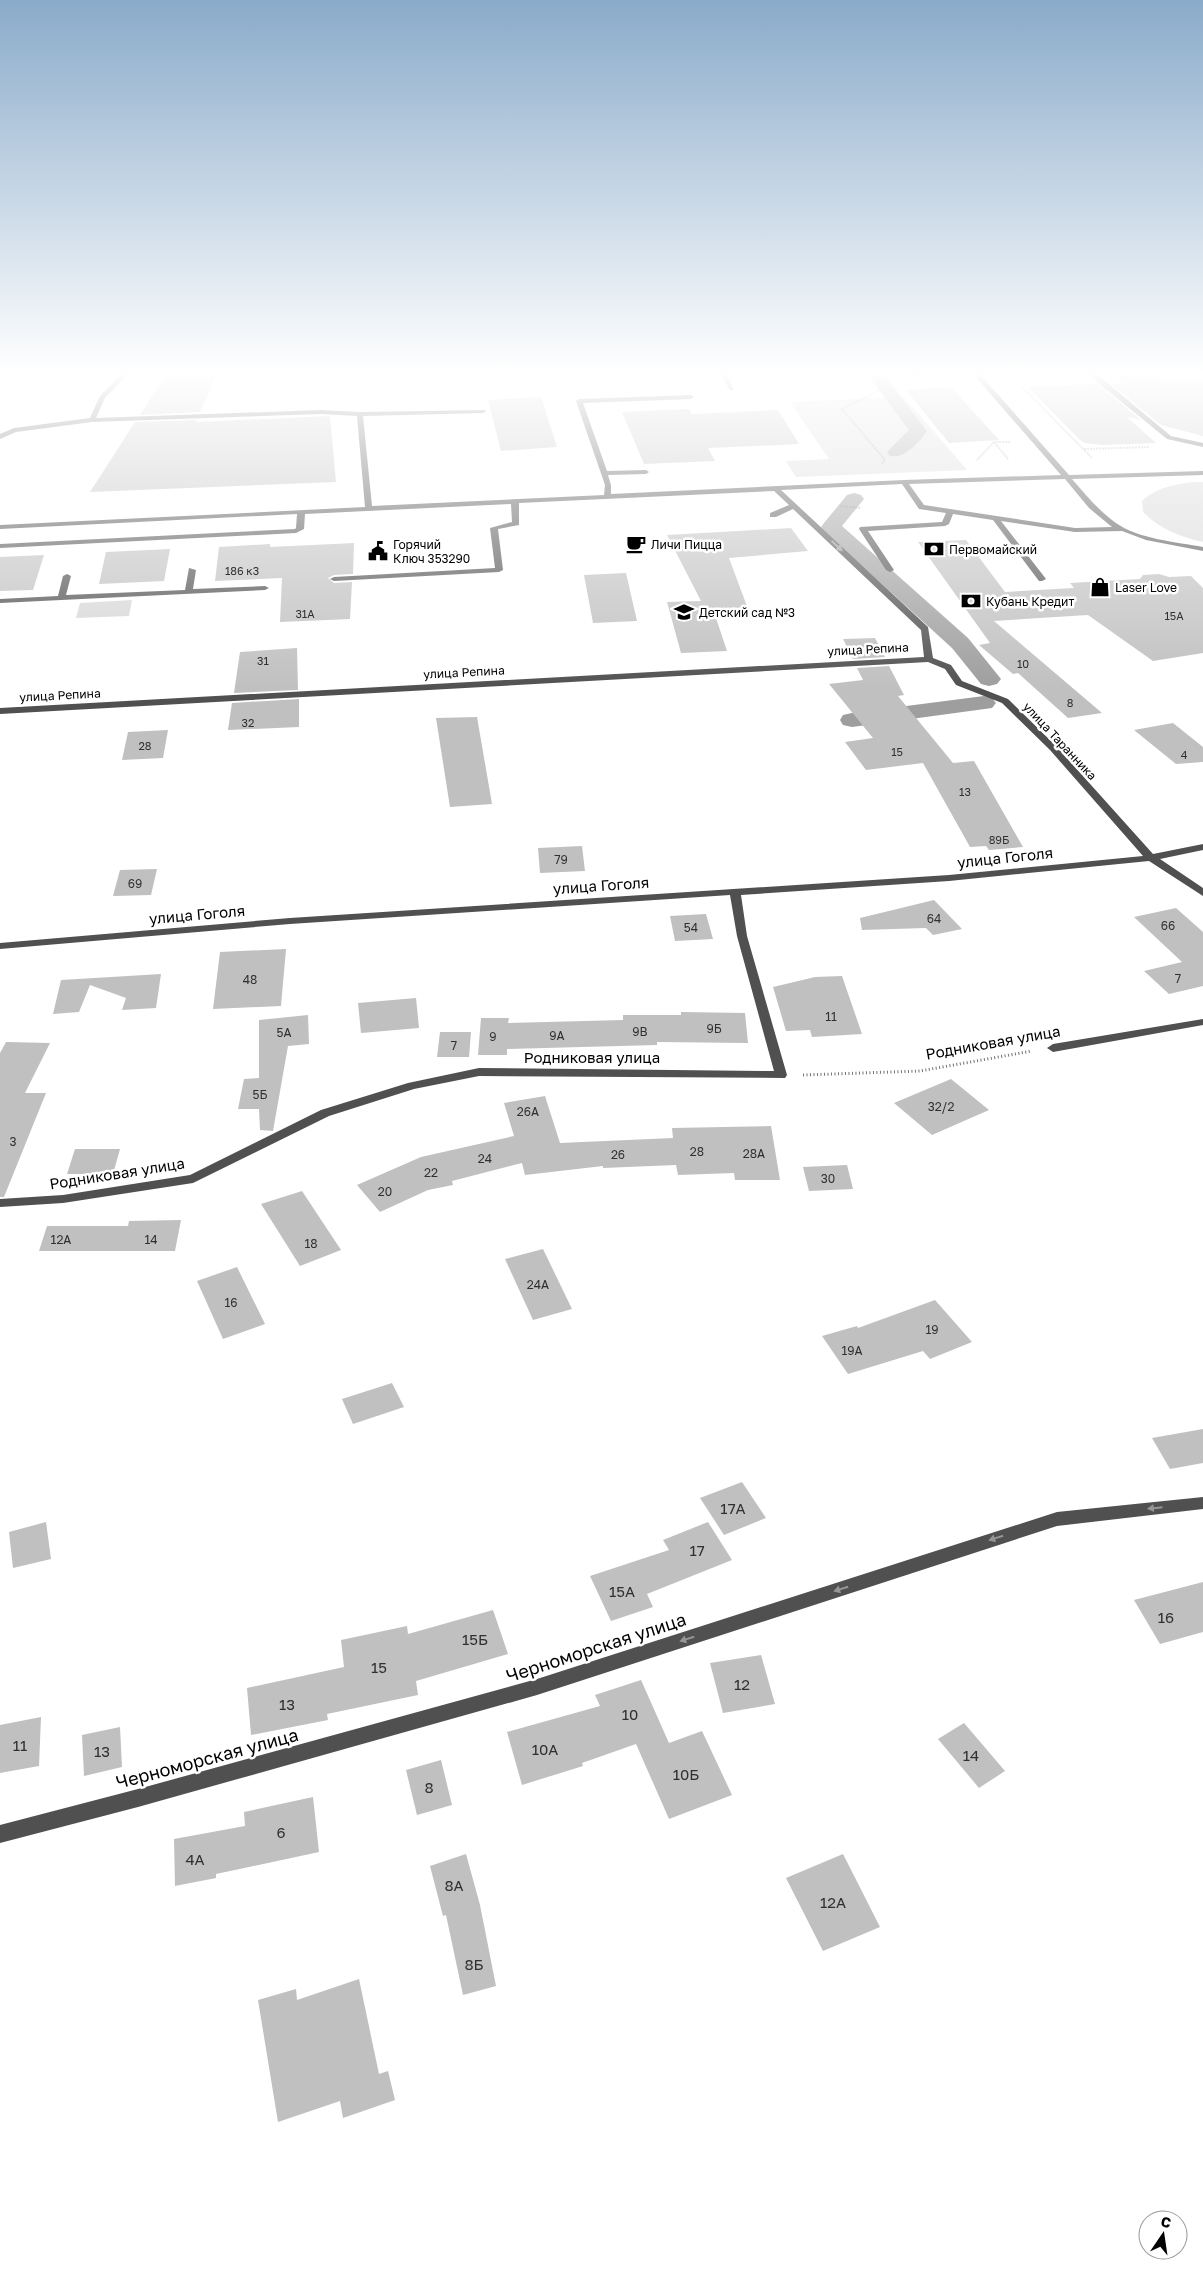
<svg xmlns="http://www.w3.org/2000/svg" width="1203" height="2275" font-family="'Golos Text',sans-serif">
<rect width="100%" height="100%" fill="#fff"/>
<!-- green -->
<g fill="#d7d7d7">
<polygon points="904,397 967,470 796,477 786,461 829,459 790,402"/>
<path d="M1193 482H1203V542C1180 537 1160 529 1143 512L1142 501C1157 487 1173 485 1193 482Z"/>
<polygon points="132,600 129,616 76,618 80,603"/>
</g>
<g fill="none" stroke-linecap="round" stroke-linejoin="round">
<!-- canal -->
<g fill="#9e9e9e" fill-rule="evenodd">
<path d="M865 371H881L927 431C919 443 904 459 890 456L887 452 909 430Z"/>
<polygon points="854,493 861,495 864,499 842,526 968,638 1001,679 997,684 989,686 981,684 952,648 824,531 821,527 824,523 847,495"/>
<polygon points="984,696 992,698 996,703 992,708 852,727 843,725 840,720 843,715 852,713"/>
</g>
</g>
<!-- building -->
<g fill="#c0c0c0">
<polygon points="1110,371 1151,371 1160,379 1203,378 1203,436 1161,425 1111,384 1123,383"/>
<polygon points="167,373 217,373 200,412 140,415"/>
<polygon points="1098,384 1141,420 1127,417 1156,443 1102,445 1085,443 1080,440 1028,387"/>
<polygon points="951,387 999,440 949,443 906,390"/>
<polygon points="541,397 557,447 501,451 488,400"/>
<polygon points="689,409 692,414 778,410 799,444 708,448 715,461 644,464 622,412"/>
<polygon points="330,416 336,482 90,492 135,422 196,420 196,422"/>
<polygon points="791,528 808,551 729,558 751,617 716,618 727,651 681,653 667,602 701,601 667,535"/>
<polygon points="966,540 1005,592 1074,588 1070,583 1140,579 1143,575 1159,574 1169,577 1191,576 1203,588 1203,653 1153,661 1088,615 994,621 1102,713 1068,718 1018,673 1013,674 979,645 990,643 918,542"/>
<polygon points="354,543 353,574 334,575 328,578 334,583 352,582 350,619 280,622 282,578 215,581 219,547 270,544 270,547"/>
<polygon points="170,549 164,581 99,584 106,552"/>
<polygon points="44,555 33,590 0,591 0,557"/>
<polygon points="626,573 637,621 593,623 584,575"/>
<polygon points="875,638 885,657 853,659 843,639"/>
<polygon points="297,648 298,690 234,693 240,652"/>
<polygon points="889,666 904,695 898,696 953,763 974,761 1023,847 989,850 986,846 970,847 923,763 866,770 845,742 873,738 829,684 863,680 857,668"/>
<polygon points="299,699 299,727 228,730 232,703"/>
<polygon points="477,717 492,804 450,807 436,718"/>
<polygon points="1173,723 1203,747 1203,762 1176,764 1134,730"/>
<polygon points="168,730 163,758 122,760 128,732"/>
<polygon points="582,846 585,871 540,873 538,848"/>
<polygon points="157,869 151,895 113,896 120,870"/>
<polygon points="934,900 962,929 933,935 926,928 862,930 860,918"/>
<polygon points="1176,908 1203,932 1203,986 1169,994 1144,971 1182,962 1134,917"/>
<polygon points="706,914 713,939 675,941 670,916"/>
<polygon points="286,949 281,1006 213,1009 220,952"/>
<polygon points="161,974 156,1008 122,1010 126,998 90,985 79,1012 53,1014 61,980"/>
<polygon points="842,976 862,1034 812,1037 810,1030 786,1031 773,987 815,977"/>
<polygon points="416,998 419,1028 361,1033 358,1003"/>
<polygon points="681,1012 745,1013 748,1043 657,1042 657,1045 507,1049 507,1055 478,1055 481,1018 509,1018 508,1023 623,1020 623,1015 681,1015"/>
<polygon points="308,1015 309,1044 288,1046 273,1131 260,1130 259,1109 238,1109 244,1079 259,1078 259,1020"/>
<polygon points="440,1032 471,1032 469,1057 437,1057"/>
<polygon points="6,1042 50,1043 25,1093 46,1093 4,1197 0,1197 0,1053"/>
<polygon points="951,1079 989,1110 932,1135 894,1103"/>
<polygon points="545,1096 560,1143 673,1138 672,1128 771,1126 780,1180 735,1180 734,1173 678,1175 676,1165 603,1168 603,1166 525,1175 522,1163 452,1181 453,1185 428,1190 380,1212 357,1185 421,1157 514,1136 504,1103"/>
<polygon points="75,1149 120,1149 113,1174 67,1174"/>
<polygon points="847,1165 853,1189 809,1191 803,1167"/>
<polygon points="302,1191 341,1250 300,1266 261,1204"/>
<polygon points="181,1220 175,1251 39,1251 47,1226 128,1226 129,1221"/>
<polygon points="543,1249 572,1309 533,1320 505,1259"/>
<polygon points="237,1267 265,1324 223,1339 197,1281"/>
<polygon points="935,1300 972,1342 930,1359 923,1351 848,1374 822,1336 857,1326 858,1328"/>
<polygon points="392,1383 404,1407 353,1424 342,1399"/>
<polygon points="1203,1429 1203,1463 1170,1469 1152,1438"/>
<polygon points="742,1482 766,1518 724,1535 700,1498"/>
<polygon points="46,1522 51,1559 13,1568 9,1532"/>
<polygon points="708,1522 732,1560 647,1594 653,1607 611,1621 590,1576 669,1550 663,1540"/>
<polygon points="1203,1582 1203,1632 1160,1644 1134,1600"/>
<polygon points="493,1610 508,1654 416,1681 418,1695 327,1714 328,1720 251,1735 247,1688 344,1667 341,1640 407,1626 408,1634"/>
<polygon points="761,1655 775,1704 723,1713 710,1663"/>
<polygon points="641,1680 669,1743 702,1731 732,1795 669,1819 636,1744 582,1763 583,1766 522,1785 507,1732 600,1706 595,1695"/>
<polygon points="41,1717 39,1766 0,1773 0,1725"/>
<polygon points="964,1723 1005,1771 979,1788 938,1739"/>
<polygon points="120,1727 122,1767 84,1776 82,1735"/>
<polygon points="441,1760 452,1805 417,1815 406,1770"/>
<polygon points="313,1797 319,1852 216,1874 216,1878 175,1886 174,1839 245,1826 244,1812"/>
<polygon points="466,1854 480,1905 496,1986 463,1995 446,1915 443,1916 430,1866"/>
<polygon points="843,1854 880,1927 823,1951 786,1878"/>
<polygon points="359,1979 379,2074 388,2071 395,2100 343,2118 340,2101 278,2122 258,2000 296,1989 297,2000"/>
</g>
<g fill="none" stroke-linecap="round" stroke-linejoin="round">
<!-- path-far1 -->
<g stroke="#727272" stroke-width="2" stroke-dasharray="0.5 1" stroke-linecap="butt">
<polyline points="1022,387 1092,458"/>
<polyline points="1084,449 1150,447"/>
<polyline points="1008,459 994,442 1010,442"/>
<polyline points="977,460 994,442"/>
<polyline points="882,463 885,460 842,409 881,390 900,389"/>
<polyline points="840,506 861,508"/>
</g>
<!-- path -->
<polyline stroke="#727272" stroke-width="3" stroke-dasharray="1 2.5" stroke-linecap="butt" points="803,1075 920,1071 1032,1051"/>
<!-- minor -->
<g fill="#505050" fill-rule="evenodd">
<path d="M125 371H131L105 398 96 418 321 410 360 412 486 410 484 413 363 416 372 506 604 495 605 485 576 401 579 399 691 395 694 397 691 399 583 403 607 471 646 470 649 472 646 474 608 475 611 485V494L904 480 1061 475 973 374 911 375 906 371H1017L1014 373H979L1069 475 1203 471V475L1072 479C1086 495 1099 511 1116 523 1138 539 1177 542 1203 547V551L1146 540 1122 531 1075 532 1001 521 1046 579 1042 581H1039L993 520 953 514 949 524 945 526 868 531 894 570 890 572 886 570 859 529 860 527 942 522 946 513 919 509 902 484 781 490 928 627 933 658 951 665 962 681 1008 699 1056 746 1153 854 1203 844V850L1160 859 1203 888V896L1149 861 949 881 741 895 747 936 787 1075 785 1078 479 1076 414 1089 329 1116 193 1183 63 1203 0 1207V1199L63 1195 190 1175 321 1110 408 1083 479 1068 774 1071 737 936 730 895 290 924 0 949V943L290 918 949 875 1143 856 1050 750 1002 703 956 685 945 669 928 662 0 714V708L924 657 921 630 793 509 776 517H770V513L789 505 774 491 519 503V525L498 529 503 570 499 572 334 581 330 579 334 577 495 568 490 528 512 522 511 504 305 514 304 529 296 533 0 548V544L295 529 296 528 297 514 0 529V525L365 507 357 416 321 414 92 422 16 432 0 439V434L14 428 90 418 100 396ZM1065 479 1089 508 1112 527 1075 528 924 505 909 484Z"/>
<polygon points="719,371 725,371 734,390 730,390"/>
<polygon points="1087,371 1093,371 1171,436 1203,443 1203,447 1167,439 1102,386"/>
<polygon points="189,568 196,570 193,589 265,586 269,588 265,590 0,603 0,599 58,596 63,576 67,574 71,576 66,595 185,590"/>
<polygon points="1203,1019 1203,1025 1053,1052 1047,1048 1053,1044"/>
<polygon points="1203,1497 1203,1509 1057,1526 537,1695 138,1807 0,1843 0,1825 138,1789 537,1679 1057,1512"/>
</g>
</g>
<!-- one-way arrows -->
<defs><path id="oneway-solid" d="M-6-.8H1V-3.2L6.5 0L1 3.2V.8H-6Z" transform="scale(1.25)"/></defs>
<g fill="#969696">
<use href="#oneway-solid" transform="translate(837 546) rotate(43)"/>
<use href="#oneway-solid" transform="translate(1155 1508) rotate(174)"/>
<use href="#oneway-solid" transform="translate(996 1538) rotate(162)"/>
<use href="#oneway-solid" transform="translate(841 1589) rotate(162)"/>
<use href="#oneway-solid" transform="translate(687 1639) rotate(162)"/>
</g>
<!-- sky -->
<linearGradient id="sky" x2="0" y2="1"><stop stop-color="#8aabca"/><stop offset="0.54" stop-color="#fff"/><stop offset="1" stop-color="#fff" stop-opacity="0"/></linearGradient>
<rect width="1203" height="689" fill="url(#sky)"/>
<!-- icons -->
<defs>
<symbol id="cafe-bare" viewBox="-9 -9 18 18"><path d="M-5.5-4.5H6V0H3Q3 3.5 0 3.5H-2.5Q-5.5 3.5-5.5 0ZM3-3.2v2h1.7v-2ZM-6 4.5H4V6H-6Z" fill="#000" stroke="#fff" stroke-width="2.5" paint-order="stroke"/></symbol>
<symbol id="bank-bare" viewBox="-9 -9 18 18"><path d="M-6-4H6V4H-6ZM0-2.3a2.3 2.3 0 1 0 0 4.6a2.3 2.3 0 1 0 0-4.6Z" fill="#000" stroke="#fff" stroke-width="2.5" paint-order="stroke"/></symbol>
<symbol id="civic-bare" viewBox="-9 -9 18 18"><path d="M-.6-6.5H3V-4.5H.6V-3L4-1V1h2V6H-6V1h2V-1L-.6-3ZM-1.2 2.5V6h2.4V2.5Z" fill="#000" stroke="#fff" stroke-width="2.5" paint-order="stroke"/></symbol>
<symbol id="shop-bare" viewBox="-9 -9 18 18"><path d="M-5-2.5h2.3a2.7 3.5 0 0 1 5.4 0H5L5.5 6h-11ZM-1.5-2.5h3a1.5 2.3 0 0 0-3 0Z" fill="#000" stroke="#fff" stroke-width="2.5" paint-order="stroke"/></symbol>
<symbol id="school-bare" viewBox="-9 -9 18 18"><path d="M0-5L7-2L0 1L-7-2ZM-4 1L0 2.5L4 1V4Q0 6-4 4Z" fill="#000" stroke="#fff" stroke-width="2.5" paint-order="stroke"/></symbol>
</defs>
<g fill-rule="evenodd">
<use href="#cafe-bare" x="622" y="530" width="28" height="28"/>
<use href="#bank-bare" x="920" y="535" width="28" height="28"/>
<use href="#civic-bare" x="364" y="537" width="28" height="28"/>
<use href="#shop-bare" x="1086" y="573" width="28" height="28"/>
<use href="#bank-bare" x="957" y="587" width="28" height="28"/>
<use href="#school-bare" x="670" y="598" width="28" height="28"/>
</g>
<g text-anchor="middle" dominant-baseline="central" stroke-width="5" stroke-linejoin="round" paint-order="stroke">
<!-- far-number labels -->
<g font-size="11" fill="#303030">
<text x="242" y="570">186 к3</text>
<text x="305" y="613">31А</text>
<text x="1174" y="615">15А</text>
<text x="263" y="660">31</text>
<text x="1023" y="663">10</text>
<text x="1070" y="702">8</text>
<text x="248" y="722">32</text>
<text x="145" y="745">28</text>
<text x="897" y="751">15</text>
<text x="1184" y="754">4</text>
<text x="965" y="791">13</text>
<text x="999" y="839">89Б</text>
</g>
<!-- far-poi labels -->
<g font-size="12" fill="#000" stroke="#fff" text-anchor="start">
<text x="393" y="544">Горячий<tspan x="393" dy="14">Ключ 353290</tspan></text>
<text x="651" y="544">Личи Пицца</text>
<text x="949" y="549">Первомайский</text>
<text x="1115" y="587">Laser Love</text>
<text x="986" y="601">Кубань Кредит</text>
<text x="699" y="612">Детский сад №3</text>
</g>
<!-- far-street labels -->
<g font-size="12" fill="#000" stroke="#fff">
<text transform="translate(868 649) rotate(-3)">улица Репина</text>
<text transform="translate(464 672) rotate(-3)">улица Репина</text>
<text transform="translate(60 695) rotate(-3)">улица Репина</text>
<text transform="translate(1060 741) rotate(47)">улица Таранника</text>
</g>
<!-- number labels -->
<g font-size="12" fill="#303030">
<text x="561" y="859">79</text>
<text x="135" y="883">69</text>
<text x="934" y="918">64</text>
<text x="1168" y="925">66</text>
<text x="691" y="927">54</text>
<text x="1178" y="978">7</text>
<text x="250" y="979">48</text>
<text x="831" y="1016">11</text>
<text x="714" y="1028">9Б</text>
<text x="640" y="1031">9В</text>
<text x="284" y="1032">5А</text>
<text x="557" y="1035">9А</text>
<text x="493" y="1036">9</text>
<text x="454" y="1045">7</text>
<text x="260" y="1094">5Б</text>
<text x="941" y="1106">32/2</text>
<text x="528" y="1111">26А</text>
<text x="13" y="1141">3</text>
<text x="697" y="1151">28</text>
<text x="754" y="1153">28А</text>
<text x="618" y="1154">26</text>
<text x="485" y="1158">24</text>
<text x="431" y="1172">22</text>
<text x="828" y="1178">30</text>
<text x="385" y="1191">20</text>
<text x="61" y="1239">12А</text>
<text x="151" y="1239">14</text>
<text x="311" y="1243">18</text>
<text x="538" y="1284">24А</text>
<text x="231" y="1302">16</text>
<text x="932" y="1329">19</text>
<text x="852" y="1350">19А</text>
</g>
<!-- street labels -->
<g font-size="15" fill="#000" stroke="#fff">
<text transform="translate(1005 857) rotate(-6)">улица Гоголя</text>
<text transform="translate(601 885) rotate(-4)">улица Гоголя</text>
<text transform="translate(197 914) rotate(-5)">улица Гоголя</text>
<text transform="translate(993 1042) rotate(-10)">Родниковая улица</text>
<text x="592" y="1057">Родниковая улица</text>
<text transform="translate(117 1173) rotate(-9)">Родниковая улица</text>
</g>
<!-- near-number labels -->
<g font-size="15" fill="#303030">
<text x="733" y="1508">17А</text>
<text x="697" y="1550">17</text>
<text x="622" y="1591">15А</text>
<text x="1166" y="1617">16</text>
<text x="475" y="1639">15Б</text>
<text x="379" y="1667">15</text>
<text x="742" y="1684">12</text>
<text x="287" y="1704">13</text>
<text x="630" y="1714">10</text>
<text x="20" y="1745">11</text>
<text x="545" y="1749">10А</text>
<text x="102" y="1751">13</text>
<text x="971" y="1755">14</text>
<text x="686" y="1774">10Б</text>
<text x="429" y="1787">8</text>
<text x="281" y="1832">6</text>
<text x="195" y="1859">4А</text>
<text x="454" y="1885">8А</text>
<text x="833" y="1902">12А</text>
<text x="474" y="1964">8Б</text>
</g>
<!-- near-street labels -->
<g font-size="18" fill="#000" stroke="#fff">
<text transform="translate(596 1647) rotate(-18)">Черноморская улица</text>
<text transform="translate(207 1758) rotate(-15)">Черноморская улица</text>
</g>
</g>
<!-- north arrow -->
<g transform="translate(1163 2235) rotate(13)"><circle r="24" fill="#ffffff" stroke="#999999"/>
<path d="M0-4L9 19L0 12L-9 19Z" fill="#000000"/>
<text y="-8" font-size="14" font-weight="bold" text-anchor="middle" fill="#000000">С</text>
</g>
</svg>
